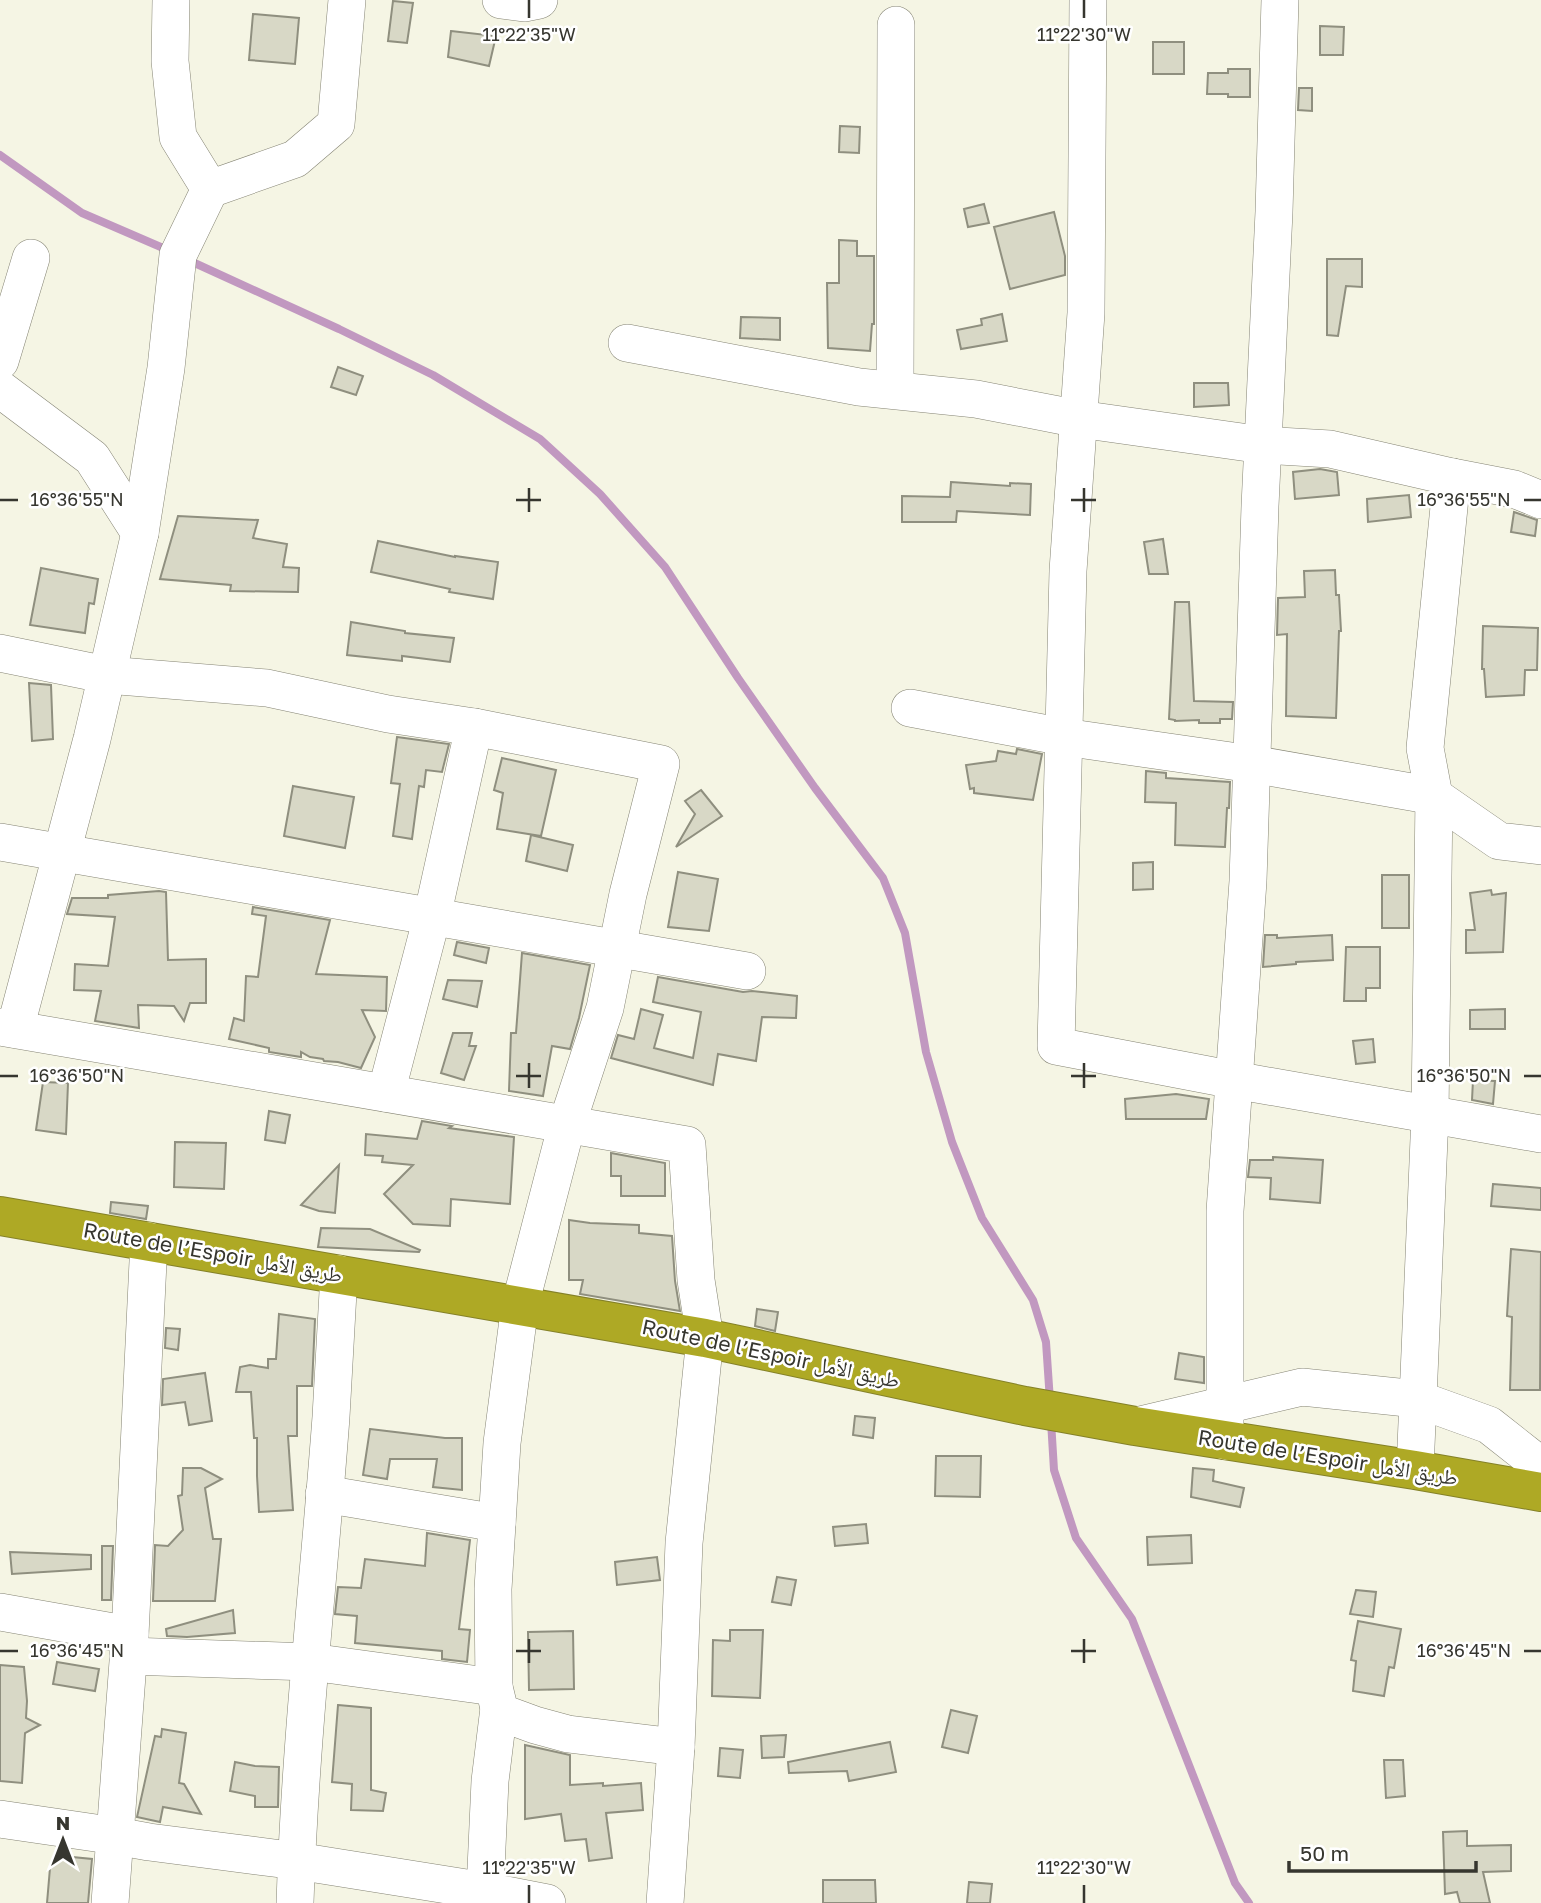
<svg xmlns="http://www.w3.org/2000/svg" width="1541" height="1903" font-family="'Golos Text','Noto Naskh Arabic',sans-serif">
<rect width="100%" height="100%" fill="#f5f5e4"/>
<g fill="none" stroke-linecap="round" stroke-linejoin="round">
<!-- stream -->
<g stroke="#c198c0" stroke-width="8">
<polyline points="0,155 82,213 170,251"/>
<polyline points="188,260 339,329 433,375 540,439 600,494 665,567 738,678 815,788 883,878 905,933 926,1052 952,1142 982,1218 1033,1300 1046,1342 1050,1401"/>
<polyline points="1051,1421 1054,1470 1076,1538 1132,1619 1235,1883 1249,1903"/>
</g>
</g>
<!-- building -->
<g fill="#d8d8c6" stroke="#8f8f7f" stroke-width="2">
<polygon points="393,1 413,3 407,43 388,41"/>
<polygon points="253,14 299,18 295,64 249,60"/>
<polygon points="1320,26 1344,27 1343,55 1320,55"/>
<polygon points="451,31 496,36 489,66 448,57"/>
<rect x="1153" y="42" width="31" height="32"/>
<polygon points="1228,69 1250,69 1250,97 1228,97 1228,94 1207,94 1208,73 1228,73"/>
<polygon points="1299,88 1312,88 1312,111 1298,110"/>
<polygon points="840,126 860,127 859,153 839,152"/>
<polygon points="984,204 989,223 968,227 964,209"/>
<polygon points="1054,212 1065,256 1065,275 1010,289 994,227"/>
<polygon points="839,240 857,241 857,256 874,256 874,324 872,324 870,351 828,348 827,283 839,283"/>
<polygon points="1327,259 1362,259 1362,287 1346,286 1338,336 1327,335"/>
<polygon points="1002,314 1007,341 961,349 957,330 982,325 981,319"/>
<polygon points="741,317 780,318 780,340 740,338"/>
<polygon points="338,367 363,376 356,395 331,387"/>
<polygon points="1194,383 1228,383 1229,405 1194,407"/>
<polygon points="1320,469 1337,472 1339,495 1295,499 1293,472"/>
<polygon points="951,482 1010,486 1010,483 1031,484 1030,515 957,511 956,522 902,522 902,496 950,497"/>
<polygon points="1409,495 1411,517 1368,522 1367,499"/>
<polygon points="1514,512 1537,520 1535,536 1511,532"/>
<polygon points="178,516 258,520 253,538 287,544 283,567 299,568 298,592 230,591 231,585 160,579"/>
<polygon points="1163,539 1168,574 1149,574 1144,542"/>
<polygon points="378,541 455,557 455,556 498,562 493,599 449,592 450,589 371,572"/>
<polygon points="41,568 98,579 94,604 89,603 85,633 30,625"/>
<polygon points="1335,570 1336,595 1339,595 1341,631 1339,631 1336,718 1286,716 1287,634 1277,635 1278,598 1305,597 1304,571"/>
<polygon points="1175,602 1189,602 1194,701 1233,702 1232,719 1220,719 1220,723 1199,723 1199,720 1175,721 1175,720 1169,719"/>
<polygon points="351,622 405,631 405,633 454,638 450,662 402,656 402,661 347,655"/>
<polygon points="1483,626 1538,628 1537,670 1525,670 1524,695 1486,697 1484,669 1482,669"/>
<polygon points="29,683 51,685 53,739 32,741"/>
<polygon points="397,737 449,744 442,772 426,770 424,787 419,786 412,839 393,836 400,784 391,783"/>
<polygon points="1017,749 1042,754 1033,800 974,793 974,788 970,789 966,765 996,761 998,751 1016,754"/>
<polygon points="502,758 556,770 541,836 497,829 503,793 494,790"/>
<polygon points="1146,771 1166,773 1166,778 1230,782 1229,808 1227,808 1225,847 1175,845 1176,803 1145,802"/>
<polygon points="293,786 354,797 345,848 284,836"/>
<polygon points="701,790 722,816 676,847 695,814 685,801"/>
<polygon points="531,835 573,845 567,871 526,861"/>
<polygon points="1153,862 1153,889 1133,890 1133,863"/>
<polygon points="678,872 718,879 709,931 668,927"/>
<rect x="1382" y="875" width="27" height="53"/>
<polygon points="1491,890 1492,895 1506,893 1503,952 1466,953 1466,930 1475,930 1470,893"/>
<polygon points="159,891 166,892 168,960 206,959 206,1003 190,1003 184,1021 174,1006 138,1005 139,1028 95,1021 101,991 74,990 75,964 108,966 115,917 67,914 72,898 108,898 108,895"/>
<polygon points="253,907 330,920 316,974 387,977 386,1011 362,1010 375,1037 361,1068 338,1062 324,1061 323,1059 310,1057 301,1052 301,1057 269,1052 269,1048 229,1039 234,1018 244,1021 246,976 258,977 266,916 252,914"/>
<polygon points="1265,935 1277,935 1277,938 1332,935 1333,960 1296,962 1296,964 1263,967"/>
<polygon points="457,942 489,948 486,963 454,955"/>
<polygon points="1346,947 1380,947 1380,988 1366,988 1366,1001 1344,1001"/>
<polygon points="522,953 590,965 579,1018 570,1049 552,1046 543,1096 509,1091 511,1033 516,1033"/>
<polygon points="658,977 743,992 752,991 797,996 796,1018 762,1017 756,1061 718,1054 713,1085 611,1058 618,1035 634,1039 641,1009 663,1015 654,1048 693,1058 701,1012 653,1002"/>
<polygon points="448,980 482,981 477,1007 443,999"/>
<polygon points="1505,1009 1505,1029 1470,1029 1470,1010"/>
<polygon points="453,1033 472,1033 469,1046 476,1046 464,1080 441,1073"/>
<polygon points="1373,1039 1375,1062 1356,1064 1353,1041"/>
<polygon points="1473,1080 1495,1081 1493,1104 1472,1100"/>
<polygon points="43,1082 68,1083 66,1134 36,1130"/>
<polygon points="1176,1094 1209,1099 1206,1119 1126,1119 1125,1099"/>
<polygon points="269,1111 290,1115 285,1143 265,1140"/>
<polygon points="422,1121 452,1126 449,1128 514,1137 510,1204 451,1199 450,1226 413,1224 384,1194 413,1165 382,1162 383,1156 365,1155 366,1134 417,1139"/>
<polygon points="175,1142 226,1143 224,1189 174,1187"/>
<polygon points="611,1153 665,1163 665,1196 621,1196 621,1176 611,1176"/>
<polygon points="1273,1157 1323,1160 1320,1203 1270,1199 1271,1178 1248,1177 1250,1160 1273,1160"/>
<polygon points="339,1165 335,1213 319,1211 301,1205"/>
<polygon points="1493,1184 1541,1188 1541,1210 1491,1206"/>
<polygon points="111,1202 148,1206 146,1219 110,1213"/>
<polygon points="569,1220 590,1223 639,1225 639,1233 672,1236 675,1281 680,1311 580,1294 583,1280 569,1280"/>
<polygon points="321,1228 370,1229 420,1250 419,1252 318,1247"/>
<polygon points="1511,1249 1541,1252 1540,1390 1510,1390 1512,1317 1507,1316"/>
<polygon points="757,1309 778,1312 775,1331 755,1326"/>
<polygon points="279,1314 315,1319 312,1386 297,1386 297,1436 288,1436 293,1510 259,1512 257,1476 257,1438 254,1438 251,1392 236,1392 240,1367 250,1365 268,1368 268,1359 276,1359"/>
<polygon points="166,1328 180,1329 178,1350 165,1348"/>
<polygon points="1179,1353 1204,1357 1204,1383 1175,1379"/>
<polygon points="205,1373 212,1421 189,1425 185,1402 162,1405 163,1379"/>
<polygon points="855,1416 875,1418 873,1438 853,1435"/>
<polygon points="370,1429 445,1438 462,1438 462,1490 433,1487 437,1459 390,1459 387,1479 363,1475"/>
<polygon points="936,1456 981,1456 980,1497 935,1496"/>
<polygon points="183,1468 201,1468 222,1479 205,1488 213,1539 221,1539 215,1601 153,1601 155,1545 168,1546 183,1530 178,1496 182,1495"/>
<polygon points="1193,1468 1214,1470 1213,1481 1244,1488 1240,1507 1191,1497"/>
<polygon points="866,1524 868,1543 835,1546 833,1527"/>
<polygon points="427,1533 470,1540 459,1629 470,1630 467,1662 442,1659 442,1651 355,1643 357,1616 335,1614 338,1587 361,1588 365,1559 425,1566"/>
<polygon points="1191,1535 1192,1563 1148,1565 1147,1537"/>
<polygon points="102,1546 113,1546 111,1600 102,1600"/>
<polygon points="10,1552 91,1555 91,1569 12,1574"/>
<polygon points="657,1557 660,1580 617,1585 615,1562"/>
<polygon points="777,1577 796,1580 791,1605 772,1602"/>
<polygon points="1356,1590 1376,1592 1373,1617 1350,1614"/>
<polygon points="233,1610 235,1633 187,1637 167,1636 166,1629"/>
<polygon points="1358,1621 1401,1629 1394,1668 1389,1667 1384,1696 1353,1691 1356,1661 1351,1660"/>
<polygon points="730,1630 763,1630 760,1698 712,1696 713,1640 730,1641"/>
<polygon points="573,1631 574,1689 529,1690 528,1632"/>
<polygon points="57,1662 99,1669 95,1691 53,1684"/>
<polygon points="0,1665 24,1667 27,1701 26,1718 40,1725 25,1733 22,1783 0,1781"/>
<polygon points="338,1705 371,1708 371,1790 386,1793 383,1811 351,1810 352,1784 332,1782"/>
<polygon points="951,1710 977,1716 968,1753 942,1747"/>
<polygon points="162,1729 186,1733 179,1783 184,1784 201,1814 163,1807 160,1822 137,1817 155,1736 161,1737"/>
<polygon points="786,1735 784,1757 762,1758 761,1736"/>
<polygon points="890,1742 896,1772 849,1781 847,1771 789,1773 788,1762"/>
<polygon points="525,1745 570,1755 570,1785 603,1783 603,1786 641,1783 643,1810 606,1813 612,1858 589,1861 586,1839 565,1841 561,1814 525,1819"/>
<polygon points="720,1748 743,1750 740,1778 718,1776"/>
<polygon points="1384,1760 1403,1760 1405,1796 1386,1798"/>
<polygon points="235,1762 255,1766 279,1767 278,1807 255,1807 255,1796 230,1791"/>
<polygon points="1467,1831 1467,1846 1511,1845 1511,1871 1483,1872 1490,1903 1460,1903 1457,1892 1445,1894 1443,1832"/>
<polygon points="62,1856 92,1859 88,1903 47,1903 50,1868"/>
<polygon points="823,1880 875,1880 876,1903 823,1903"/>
<polygon points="969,1882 992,1884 990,1903 967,1903"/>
</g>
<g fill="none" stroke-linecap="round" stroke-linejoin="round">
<defs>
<g id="minor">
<polyline points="171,0 170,61 178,137 210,189"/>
<polyline points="501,0 524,3 539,0"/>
<polyline points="1088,0 1086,313 1068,571 1056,1046 1234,1080 1541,1134"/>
<polyline points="627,343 859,387 976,399 1079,419 1263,445 1330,449 1452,477 1514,489 1541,500"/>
<polyline points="0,361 31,258"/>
<polyline points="0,389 92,458 140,533"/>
<polyline points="895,390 896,25"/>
<polyline points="0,653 107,675 267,688 388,714 474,727 661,764 628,894 605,1008 567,1124 520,1305 502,1443 493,1589 494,1687 499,1708 505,1714 535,1725 568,1734 676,1747"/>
<polyline points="910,708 1064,737 1252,764 1434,796 1499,841 1541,846"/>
<polyline points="0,842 747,971"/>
<polyline points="0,1027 687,1145 696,1280 705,1338 684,1543 676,1747 665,1903"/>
<polyline points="15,1029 92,739 140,533 166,368 178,255 210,189 295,159 336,124 347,0"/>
<polyline points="386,1093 432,917 474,727"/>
<polyline points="1136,1426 1302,1387 1417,1399 1489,1425 1541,1466"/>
<polyline points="1225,1441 1225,1211 1248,881 1260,506 1274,212 1280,0"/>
<polyline points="1415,1470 1430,1115 1434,796 1425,748 1452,477"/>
<polyline points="324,1494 497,1523"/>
<polyline points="0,1612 130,1635"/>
<polyline points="128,1656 311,1662 494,1687"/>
<polyline points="0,1819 116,1836 149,1842 297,1861 485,1891 547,1903"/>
<polyline points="485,1891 490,1781 499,1708"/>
<polyline points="110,1903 130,1635 149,1241"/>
<path d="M295 1903C300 1741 319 1579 331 1417 334 1370 336 1322 339 1274"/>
</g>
<polyline id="highway" points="0,1216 705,1338 1025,1406 1135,1426 1415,1470 1541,1492"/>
</defs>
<!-- minor casing -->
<use href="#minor" stroke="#858474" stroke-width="38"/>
<!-- highway casing -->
<use href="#highway" stroke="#848128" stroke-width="40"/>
<!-- minor -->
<use href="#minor" stroke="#fff" stroke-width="37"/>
<!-- highway -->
<use href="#highway" stroke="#aea925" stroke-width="38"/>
</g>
<!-- ticks -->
<path fill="none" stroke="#36362f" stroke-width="2.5" d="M529 0V18M1084 0V18M529 488V512M1084 488V512M0 500H18M516 500H541M1071 500H1096M1524 500H1541M529 1063V1088M1084 1063V1088M0 1076H18M516 1076H541M1071 1076H1096M1524 1076H1541M529 1639V1663M1084 1639V1663M0 1651H18M516 1651H541M1071 1651H1096M1524 1651H1541M529 1885V1903M1084 1885V1903"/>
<g text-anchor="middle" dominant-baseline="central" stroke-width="5" stroke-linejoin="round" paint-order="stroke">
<!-- street labels -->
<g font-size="21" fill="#36362f" stroke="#fff">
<text transform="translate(213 1252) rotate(10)">Route de l’Espoir طريق الأمل</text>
<text transform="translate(771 1353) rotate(12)">Route de l’Espoir طريق الأمل</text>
<text transform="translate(1328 1457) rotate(9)">Route de l’Espoir طريق الأمل</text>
</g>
</g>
<g font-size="18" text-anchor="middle" fill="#36362f" stroke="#fff" stroke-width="5" stroke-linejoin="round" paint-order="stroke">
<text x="529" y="41">11°22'35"W</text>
<text x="1084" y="41">11°22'30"W</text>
<text x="77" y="506">16°36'55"N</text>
<text x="1464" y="506">16°36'55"N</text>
<text x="77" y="1082">16°36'50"N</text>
<text x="1464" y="1082">16°36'50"N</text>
<text x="77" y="1657">16°36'45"N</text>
<text x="1464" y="1657">16°36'45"N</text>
<text x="529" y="1874">11°22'35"W</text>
<text x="1084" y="1874">11°22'30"W</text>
</g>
<!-- north arrow -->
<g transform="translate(63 1840)" stroke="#ffffff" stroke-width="5" paint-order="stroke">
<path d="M0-5L12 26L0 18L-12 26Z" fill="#36362f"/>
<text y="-10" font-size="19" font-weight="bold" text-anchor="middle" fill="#36362f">N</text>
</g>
<!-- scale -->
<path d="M1289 1861v10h187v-10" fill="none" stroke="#36362f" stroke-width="3.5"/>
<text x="1300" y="1861" font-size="21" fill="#36362f" stroke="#ffffff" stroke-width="5" paint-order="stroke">50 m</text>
</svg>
